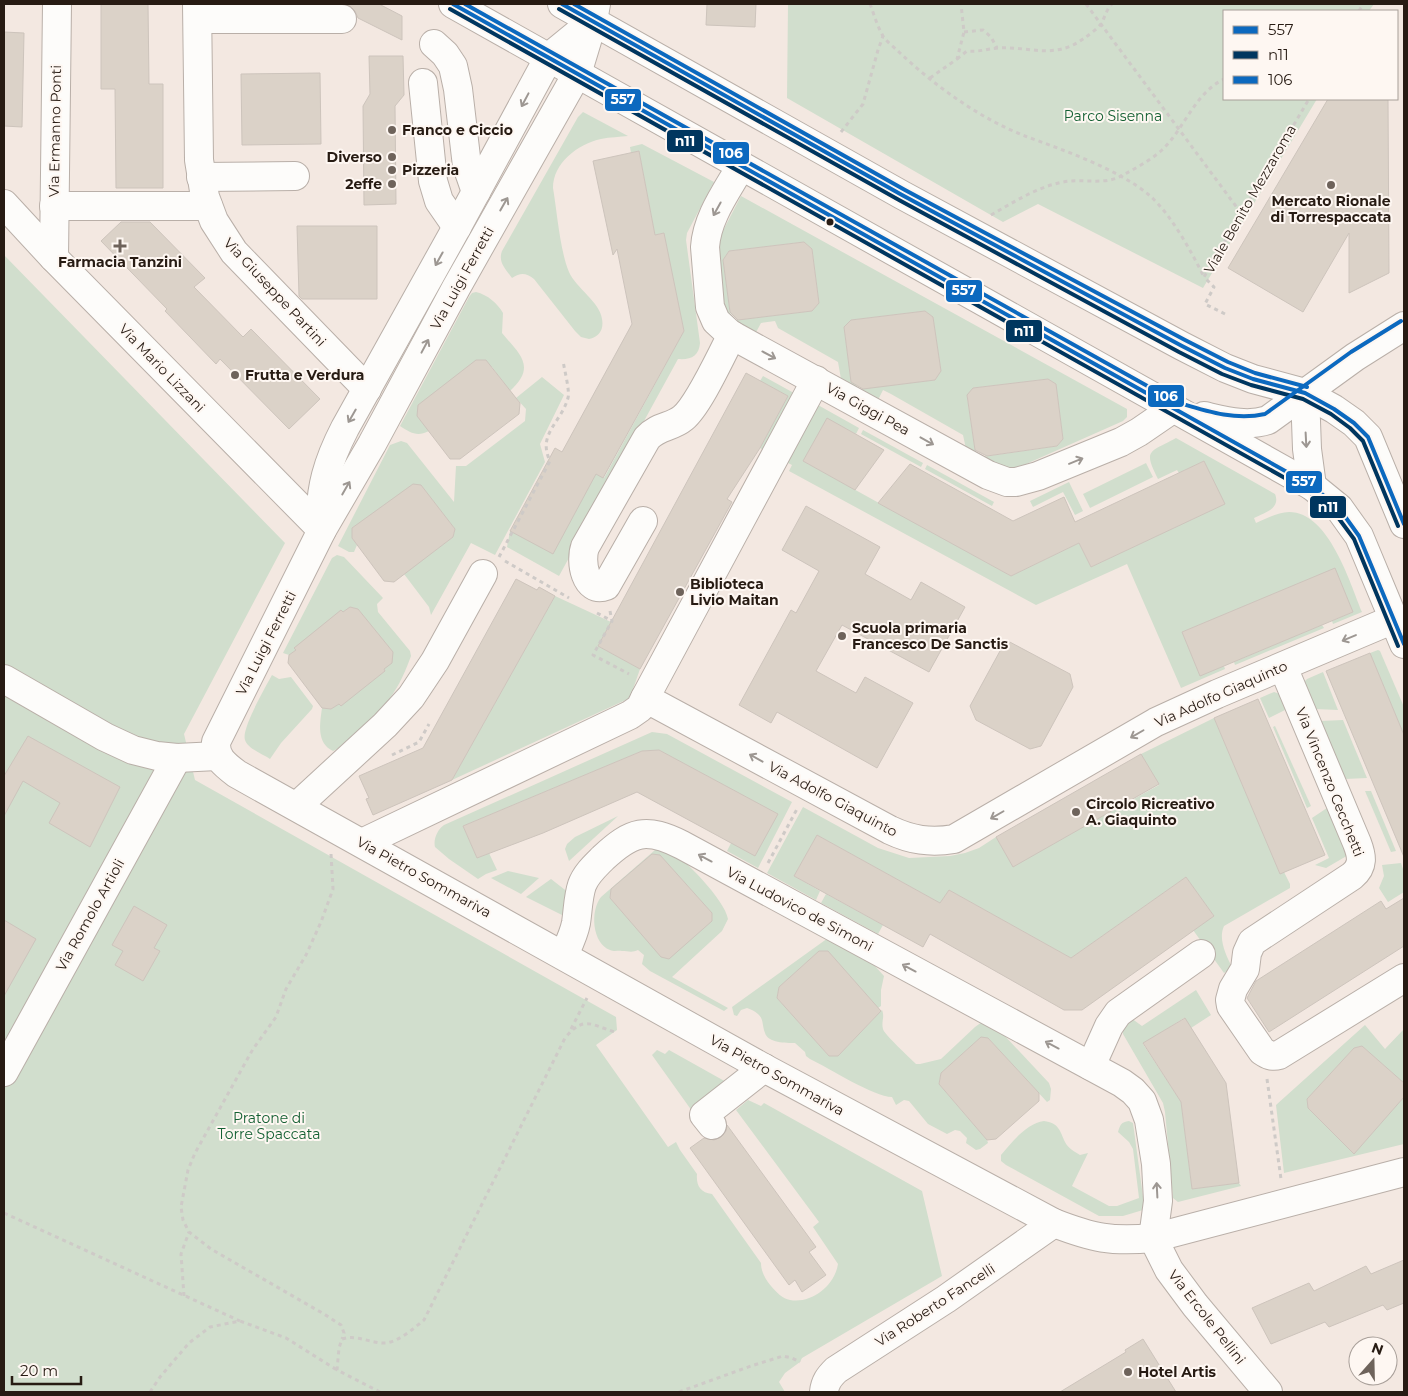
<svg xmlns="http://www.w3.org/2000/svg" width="1408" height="1396" font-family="Montserrat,sans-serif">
<rect width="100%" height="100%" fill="#f3e8e1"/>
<!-- green -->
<g fill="#d1decd" fill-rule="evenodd">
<polygon points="788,4 1374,4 1369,11 1224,11 1224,99 1317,99 1203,288 1038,204 1003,222 787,98"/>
<path d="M583 112 628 136C620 137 610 137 601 139 578 144 553 163 553 188 557 211 560 251 569 272 576 288 600 302 602 319 604 330 599 337 589 339L581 337 575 331 534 279C526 273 521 272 512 278 505 268 498 262 502 251L578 117Z"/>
<path d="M642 144 714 182 687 233 686 240 700 343C699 356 691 360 678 359L559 576 507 547 510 531 596 474 604 478 684 331 663 233 655 235 639 151 631 153 630 147Z"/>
<path d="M741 196 1127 409V417L1123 421 1008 472 966 449 963 435 891 394 883 390 878 400 841 379 838 362 778 328 775 321 761 323 754 336 727 321 716 244ZM804 242 812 249 819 303 812 311 736 320 730 313 723 260 729 251ZM925 311 933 317 941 371 935 380 860 389 851 381 844 327 851 320ZM1048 379 1056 384 1063 439 1057 446 981 457 975 450 967 396 973 388Z"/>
<path d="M4 255 285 543 184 734 195 780 616 1017 617 1030 596 1045 668 1147 676 1142 680 1150 697 1174C696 1185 700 1193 712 1194L761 1263C761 1271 765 1279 771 1286 776 1292 783 1299 790 1300 812 1304 835 1285 838 1264L813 1227 819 1222 736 1110 748 1100 761 1106 764 1103 922 1191 942 1276 802 1358 800 1362 785 1373 779 1382 785 1392H4Z"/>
<path d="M476 292C488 295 497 303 503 313L502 333C518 353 538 366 510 391L492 367H482L429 431C417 437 411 433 400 426L469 297 472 293Z"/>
<polygon points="763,376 803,398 773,455 760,448 788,396 760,381"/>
<polygon points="542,377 564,395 540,444 545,462 495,555 471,543 431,615 429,607 404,574 453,537 455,529 421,485 352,528 352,538 357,545 354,552 349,552 338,546 390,445 401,441 407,443 454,502 456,466 466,466 525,421 526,409 516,398"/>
<path d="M809 400 859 428 856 434 827 419 803 461 1011 576 1079 543 1091 567 1224 504 1204 461 1179 473 1177 470 1158 479C1143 449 1149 453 1176 438L1275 494C1281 509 1264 513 1254 518L1256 523C1266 519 1278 512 1289 512 1329 512 1350 583 1362 612L1333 624 1332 621 1353 612 1335 569 1182 632 1200 675 1224 666 1225 669 1181 688 1127 564 1036 605 789 471 792 465 778 458Z"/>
<polygon points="863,430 923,463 921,467 861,434"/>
<polygon points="1146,463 1153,477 1090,508 1083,494"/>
<polygon points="927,465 994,502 992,506 925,469"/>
<polygon points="1069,482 1083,511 1075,515 1063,492 1033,507 1030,501"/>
<path d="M337 555 344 557 383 598 377 604 378 612 410 651 411 656C406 670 399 686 390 698 383 708 343 748 333 751 316 743 320 723 322 708L331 709 339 704 341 705 385 671 384 669 393 652 358 609 350 607 295 648 296 650 289 655 283 653 332 558Z"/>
<polygon points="555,596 611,622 598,646 640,669 630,698 452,780"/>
<polygon points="1322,625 1324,628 1235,665 1234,662"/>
<polygon points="1378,650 1380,651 1404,707 1404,735 1370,653"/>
<polygon points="1323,672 1338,710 1315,709 1304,682 1307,679"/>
<path d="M272 675 279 679 291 677 313 706 312 709 281 743 270 759C263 754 248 749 245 740 241 729 266 686 272 675Z"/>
<polygon points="1274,692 1280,694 1285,710 1269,718 1260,698"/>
<path d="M1214 718 1280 873 1284 872 1290 884V888L1224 926C1218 939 1226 955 1232 967L1224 973 1193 930 1214 916 1186 877 1071 958 949 890 940 903 817 835 794 876 820 891 816 900 767 873 803 807 878 848 909 858 950 856 965 853 979 848 996 837 1013 866 1159 785 1141 754Z"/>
<polygon points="1343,720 1367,778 1345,779 1320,721"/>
<polygon points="1275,726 1311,806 1307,808 1273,727"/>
<path d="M652 732 667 734 792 802 758 868 727 851 731 843 777 814 659 750 642 751 463 826 477 858 489 853 497 870 486 874 478 879 449 859 435 847C433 839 438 829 444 825Z"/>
<polygon points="1365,791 1371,791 1396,851 1391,852"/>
<polygon points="1330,806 1350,854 1326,868 1315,865 1329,858 1312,818"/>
<polygon points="618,816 569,861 565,849 567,844 575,837"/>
<path d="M667 848C683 857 725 900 728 919L722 931 672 977 728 1008 724 1011 650 971 642 964 644 955 638 950C632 953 628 951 622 951 618 950 615 952 610 950 592 943 590 911 601 897L655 850ZM652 854 660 855 712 913V921L662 957 610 898 611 889Z"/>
<polygon points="1401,863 1404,872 1404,892 1388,902 1379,888 1384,876 1382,865"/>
<polygon points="508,871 539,878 521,894 491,878"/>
<polygon points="551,879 569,893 564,916 526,897"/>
<polygon points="826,894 883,925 878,934 821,903"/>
<path d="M828 938 874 965 884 976 881 990V1006L878 1008 828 951H819L779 987 777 998 829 1056H838L882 1010C885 1017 881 1022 883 1029 883 1033 911 1059 916 1064H920L941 1059 975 1027 982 1022 1003 1034 1049 1083 1051 1089 1050 1100 1047 1102 988 1038H980L941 1073 939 1084 987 1140 988 1143 980 1149 976 1150 966 1143 967 1138 960 1131 955 1130 947 1134 928 1124 909 1101 904 1100 896 1105 892 1097C874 1097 829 1068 810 1059L806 1056 805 1052 795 1043C786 1043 768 1043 765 1033 762 1026 764 1019 758 1014 755 1011 750 1009 747 1008L741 1010 737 1016 734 1015 732 1007Z"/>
<polygon points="1196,990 1211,1015 1191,1028 1184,1018 1143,1044 1181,1102 1192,1189 1239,1183 1241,1186 1178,1202 1173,1198 1165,1112 1163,1103 1123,1034 1123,1029 1131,1018 1142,1026"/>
<polygon points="1365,1025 1385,1049 1404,1029 1404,1083 1362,1046 1354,1048 1307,1099 1308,1108 1351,1151 1358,1149 1404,1097 1404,1144 1284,1173 1276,1105"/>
<polygon points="657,1050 665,1054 669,1050 728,1083 692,1111 652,1055"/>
<path d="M1044 1121C1059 1123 1060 1131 1065 1142 1068 1148 1075 1152 1080 1155L1088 1153 1072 1186 1109 1206H1117L1139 1198 1133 1149 1129 1142 1118 1132C1120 1125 1121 1122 1129 1121L1133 1123 1144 1204 1143 1210 1123 1216H1099L1006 1165 1001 1161V1155C1012 1142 1027 1123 1044 1121Z"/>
</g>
<!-- building -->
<g fill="#dbd2c8" stroke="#cdc4bc">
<polygon points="101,4 148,4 149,84 163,84 163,188 116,188 115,89 101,89"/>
<polygon points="344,4 379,4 402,16 402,40 358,18 355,11 350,6"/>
<polygon points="707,4 756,4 755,27 706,25"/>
<polygon points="4,32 24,33 22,127 4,126"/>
<polygon points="369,56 403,56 404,95 395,106 396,204 364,205 363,106 370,94"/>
<polygon points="320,73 321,144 242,145 241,74"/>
<polygon points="1328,99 1388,99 1389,273 1349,293 1349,233 1303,312 1228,268"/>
<polygon points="639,151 655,235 664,233 684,331 603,478 596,474 553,554 510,531 555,448 562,452 632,324 617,249 613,255 593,161"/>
<polygon points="121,222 150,222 205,278 194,287 243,337 251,329 320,399 289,429 220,359 216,364 165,311 167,309 101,241"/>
<polygon points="297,226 377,226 377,299 302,299 299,296"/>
<polygon points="804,242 812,249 819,303 812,311 738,320 730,312 723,260 729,251"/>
<polygon points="925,311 933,317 941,371 935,380 863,389 851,382 844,327 851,320"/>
<polygon points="476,360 486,360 516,398 520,403 519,414 460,459 450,459 417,416 418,405"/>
<polygon points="746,373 788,396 760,448 727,499 732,502 640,669 598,646"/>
<polygon points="1048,379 1056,384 1063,439 1057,446 987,456 975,450 967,395 973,388"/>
<polygon points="827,418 884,450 855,490 803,461"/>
<polygon points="1204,461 1225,504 1091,567 1079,543 1011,576 878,503 910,464 1013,521 1064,497 1075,522"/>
<polygon points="413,484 421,485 455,529 453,537 394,582 384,581 352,538 352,528"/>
<polygon points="806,506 880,547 865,574 911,600 921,582 965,607 929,672 842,625 816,671 856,693 865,677 913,703 877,768 777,712 771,723 739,705 791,610 796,613 819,571 782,550"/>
<polygon points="1335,568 1353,612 1200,676 1182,632"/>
<polygon points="516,579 537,590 539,587 555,596 452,780 373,815 366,799 369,798 359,776 423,748"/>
<polygon points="350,607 358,609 393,652 392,663 384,669 385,671 341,706 339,704 331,709 322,708 288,663 289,655 296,650 294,648 341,610 343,612"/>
<polygon points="1006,640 1070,674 1073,687 1041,746 1030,749 976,720 970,706"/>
<polygon points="1370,653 1404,735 1404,857 1326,671"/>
<polygon points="1258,699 1325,855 1280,874 1214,718"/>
<polygon points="28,736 120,787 90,847 49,823 60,803 23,781 4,816 4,776"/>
<polygon points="659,750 778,814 755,856 637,792 543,833 477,858 463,826 642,751"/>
<polygon points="1141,754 1159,784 1013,867 996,837"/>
<polygon points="817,835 940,903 949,890 1071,958 1186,877 1214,916 1082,1010 1064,1010 930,934 923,947 794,876"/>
<polygon points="652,854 660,855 712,913 712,921 669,959 661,957 610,898 611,889"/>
<polygon points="1404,898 1404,946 1269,1032 1247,998 1256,981 1381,901 1386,909"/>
<polygon points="134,906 167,925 154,948 160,951 143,981 115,965 123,951 112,945"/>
<polygon points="4,920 36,939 4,996"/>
<polygon points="819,951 828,951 881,1011 838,1056 829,1056 777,998 779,987"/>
<polygon points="1185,1018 1226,1083 1239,1183 1192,1189 1181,1102 1143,1043"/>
<polygon points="981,1037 988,1038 1039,1093 1039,1101 996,1139 987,1140 939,1084 941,1073"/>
<polygon points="1362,1046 1404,1083 1404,1097 1354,1154 1308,1108 1307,1099 1354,1048"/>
<polygon points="727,1125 816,1247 809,1252 826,1275 802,1292 795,1280 789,1285 690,1148 704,1138 714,1140 721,1137 726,1131"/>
<polygon points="1404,1260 1404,1303 1387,1310 1383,1305 1329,1327 1325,1322 1271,1344 1252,1308 1309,1283 1314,1291 1366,1266 1371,1274"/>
<polygon points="1143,1339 1176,1392 1060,1392 1126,1352 1125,1350"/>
</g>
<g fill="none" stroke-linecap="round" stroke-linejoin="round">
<defs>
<g id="minor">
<polyline points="197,4 199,160 205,197 214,221 234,252 367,389"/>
<polyline points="453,4 1312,486 1339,508 1359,536 1404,644"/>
<polyline points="562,4 902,195 1182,346 1225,368 1253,379 1305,393 1334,409 1354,423 1368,437 1404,524"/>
<path d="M596 4 593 21 577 74 456 288 372 444 322 530 216 742C215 758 225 765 237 774L764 1068 1054 1223C1093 1238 1111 1242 1153 1238L1404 1172"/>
<polyline points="198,19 342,19"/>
<polyline points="434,44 445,54 453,66 458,89 467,166 476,192"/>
<polyline points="423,83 433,181 439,201 457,227"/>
<path d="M741 166C727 191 707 217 705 247L710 307 716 321 730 334 988 475 1007 482H1016L1038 476 1121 442 1139 432 1174 408"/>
<polyline points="201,177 295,176"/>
<polyline points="4,204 54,258 322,530"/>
<polyline points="54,206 208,206"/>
<polyline points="54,258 57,4"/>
<polyline points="1305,393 1307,449 1312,486"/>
<path d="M1204 416C1226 421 1247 427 1268 420L1355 357 1404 326"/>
<path d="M643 521 606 586C585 594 580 561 585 547L647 438C659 425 671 428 683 418 699 405 721 355 732 335"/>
<path d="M321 526C319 489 328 461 345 428L457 227 549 57 593 21"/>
<path d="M1283 667 1357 843C1362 856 1364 866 1352 876L1252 942 1247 953 1245 969 1233 989 1230 1000 1231 1006 1262 1051C1268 1055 1272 1057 1279 1055L1404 978"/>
<polyline points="4,679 105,737 133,750 157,756 177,758 217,756"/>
<polyline points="645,698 816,380"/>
<polyline points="297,806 385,725 411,697 435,661 483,574"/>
<path d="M362 843 630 715 640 708 645 698 890 830C911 840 930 843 954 839L1156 722 1217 694 1394 619"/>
<path d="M564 955C569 944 574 934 576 923 578 910 578 897 582 885 586 874 595 866 603 858 632 831 646 827 682 845L1122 1083 1133 1091 1142 1101 1149 1120 1156 1164 1158 1201 1153 1238 1169 1270 1195 1305 1268 1392"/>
<polyline points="1091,1066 1109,1026 1118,1013 1201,954"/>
<polyline points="4,1072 177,758"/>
<polyline points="712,1125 704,1115 764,1068"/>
<path d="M824 1392C825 1382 829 1377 836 1370L946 1299 1054 1223"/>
</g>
</defs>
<!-- minor casing -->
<use href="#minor" stroke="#b9afa8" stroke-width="30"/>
<!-- path -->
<g stroke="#cecac7" stroke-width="3" stroke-dasharray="4 4" stroke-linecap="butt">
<path d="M870 4C874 14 877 26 883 36 887 42 894 47 899 52 935 86 979 118 1025 136 1063 150 1118 169 1149 195 1171 214 1191 251 1204 277"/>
<polyline points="1086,4 1241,213"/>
<polyline points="1359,11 1363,4"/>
<polyline points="964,32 983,30 991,37 997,48"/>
<path d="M957 59 967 51C980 52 986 49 998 48 1029 46 1054 60 1083 39 1089 35 1097 29 1101 24 1105 17 1106 10 1112 4"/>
<polyline points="930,78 957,59 964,32 961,4"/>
<polyline points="841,132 863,104 878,50 883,36"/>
<path d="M991 215C1014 202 1037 187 1063 182 1083 178 1105 186 1123 175 1136 168 1151 160 1162 150 1185 128 1194 94 1224 79"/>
<polyline points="1225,314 1205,304 1214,287 1204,277 1309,99"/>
<path d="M499 557 550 461C537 434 561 423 568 398 570 390 564 369 563 360"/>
<polyline points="505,561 569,598"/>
<polyline points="610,611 612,621 593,655 629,674"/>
<polyline points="597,613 612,621"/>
<polyline points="392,755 419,742 429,724"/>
<polyline points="331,854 333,889 321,922 306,955 286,989 276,1017 253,1049 195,1153 188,1170 181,1207 183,1220 189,1232 211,1249 324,1314 341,1325 344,1333 342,1339"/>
<polyline points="768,863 797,809"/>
<polyline points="571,1029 587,998"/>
<polyline points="1267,1079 1281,1179"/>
<polyline points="4,1213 240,1321"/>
<polyline points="184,1296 181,1254 189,1232"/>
<polyline points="150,1392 160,1377 189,1343 210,1327 240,1321 286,1338 337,1370"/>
<path d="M380 1392 337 1370 339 1348 342 1339C358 1334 371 1344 386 1343 400 1341 414 1328 424 1320L565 1038C584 1015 591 1025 615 1032"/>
<polyline points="679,1392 751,1366 783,1356 792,1358 800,1362"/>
</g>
<!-- minor -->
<use href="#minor" stroke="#fdfcfa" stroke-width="28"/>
<defs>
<g id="bus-1">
<polyline points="453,4 1312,486 1339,508 1359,536 1404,644"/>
<polyline points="562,4 902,195 1182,346 1225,368 1253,379 1305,393 1334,409 1354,423 1368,437 1404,524"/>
</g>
<g id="bus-2">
<polyline points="450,9 1308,491 1334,512 1354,539 1398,646"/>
<polyline points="559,9 899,200 1179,352 1222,374 1251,385 1303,399 1331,414 1350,428 1363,441 1398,526"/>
</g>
<g id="bus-3">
<path d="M465 4 1176 402C1206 411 1235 421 1265 414L1351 352 1401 321"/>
<polyline points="574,4 905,190 1185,340 1228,362 1255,373 1307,387"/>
</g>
</defs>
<!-- bus-1 casing -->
<use href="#bus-1" stroke="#fef7f2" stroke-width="8"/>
<!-- bus-2 casing -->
<use href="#bus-2" stroke="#fef7f2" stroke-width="8"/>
<!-- bus-3 casing -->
<use href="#bus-3" stroke="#fef7f2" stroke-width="8"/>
<!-- bus-1 -->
<use href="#bus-1" stroke="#0c69bf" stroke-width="4"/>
<!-- bus-2 -->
<use href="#bus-2" stroke="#00365f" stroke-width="4"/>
<!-- bus-3 -->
<use href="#bus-3" stroke="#0c69bf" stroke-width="4"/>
</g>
<!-- one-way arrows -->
<defs><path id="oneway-shaft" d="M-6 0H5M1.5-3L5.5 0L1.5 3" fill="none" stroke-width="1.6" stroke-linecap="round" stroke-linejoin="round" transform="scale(1.25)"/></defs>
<g stroke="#9d9792">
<use href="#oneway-shaft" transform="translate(525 100) rotate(118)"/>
<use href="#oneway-shaft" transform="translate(504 204) rotate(-60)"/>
<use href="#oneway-shaft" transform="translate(717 209) rotate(119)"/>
<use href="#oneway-shaft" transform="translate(439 259) rotate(119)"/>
<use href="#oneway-shaft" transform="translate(425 346) rotate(-62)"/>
<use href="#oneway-shaft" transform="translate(769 355) rotate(28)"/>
<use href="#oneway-shaft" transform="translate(352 416) rotate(120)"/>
<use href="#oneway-shaft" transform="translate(1306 440) rotate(87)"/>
<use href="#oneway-shaft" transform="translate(927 441) rotate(29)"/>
<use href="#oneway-shaft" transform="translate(1076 461) rotate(-22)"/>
<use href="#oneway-shaft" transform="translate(346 488) rotate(-60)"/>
<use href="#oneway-shaft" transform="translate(1349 638) rotate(157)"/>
<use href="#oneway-shaft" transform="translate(1137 734) rotate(150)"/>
<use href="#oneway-shaft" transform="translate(756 758) rotate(-151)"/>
<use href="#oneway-shaft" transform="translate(997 815) rotate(150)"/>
<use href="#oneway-shaft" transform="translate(705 858) rotate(-152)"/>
<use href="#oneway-shaft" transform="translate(909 968) rotate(-152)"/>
<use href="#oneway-shaft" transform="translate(1052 1045) rotate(-152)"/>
<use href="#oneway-shaft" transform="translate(1157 1190) rotate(-93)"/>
</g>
<!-- markers -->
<g fill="#6e635b" stroke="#fef7f2" stroke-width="2">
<circle cx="392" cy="130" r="5"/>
<circle cx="392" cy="157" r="5"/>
<circle cx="392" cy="170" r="5"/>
<circle cx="392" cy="184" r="5"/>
<circle cx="1331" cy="185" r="5"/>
<path d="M117.5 238.5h5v5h5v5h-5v5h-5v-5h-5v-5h5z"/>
<circle cx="235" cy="375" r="5"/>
<circle cx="680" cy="592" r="5"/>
<circle cx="842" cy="636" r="5"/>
<circle cx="1076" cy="812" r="5"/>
<circle cx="1128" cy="1372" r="5"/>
</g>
<circle fill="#271b13" stroke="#fef7f2" stroke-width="2" cx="830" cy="222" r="4.5"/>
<g text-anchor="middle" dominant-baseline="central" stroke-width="4" stroke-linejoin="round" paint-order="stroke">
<!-- park labels -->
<g font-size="14" fill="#146033" stroke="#fef7f2">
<text x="1113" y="116">Parco Sisenna</text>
<text x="269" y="1118">Pratone di<tspan x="269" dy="16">Torre Spaccata</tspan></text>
</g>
<!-- poi labels -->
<g font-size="14" font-weight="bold" fill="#271b13" stroke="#fef7f2" text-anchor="start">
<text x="402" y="130">Franco e Ciccio</text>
<text x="382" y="157" text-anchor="end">Diverso</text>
<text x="402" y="170">Pizzeria</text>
<text x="382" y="184" text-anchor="end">2effe</text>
<text x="1331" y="201" text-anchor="middle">Mercato Rionale<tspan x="1331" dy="16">di Torrespaccata</tspan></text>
<text x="120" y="262" text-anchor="middle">Farmacia Tanzini</text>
<text x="245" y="375">Frutta e Verdura</text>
<text x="690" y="584">Biblioteca<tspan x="690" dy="16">Livio Maitan</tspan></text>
<text x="852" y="628">Scuola primaria<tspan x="852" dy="16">Francesco De Sanctis</tspan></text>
<text x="1086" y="804">Circolo Ricreativo<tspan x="1086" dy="16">A. Giaquinto</tspan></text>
<text x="1138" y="1372">Hotel Artis</text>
</g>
<!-- street labels -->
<g font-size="14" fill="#271b13" stroke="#fef7f2">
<text transform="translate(55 131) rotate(-89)">Via Ermanno Ponti</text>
<text transform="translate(1250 199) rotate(-60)">Viale Benito Mezzaroma</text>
<text transform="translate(462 278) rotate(-61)">Via Luigi Ferretti</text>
<text transform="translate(275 292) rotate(47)">Via Giuseppe Partini</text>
<text transform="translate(162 368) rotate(46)">Via Mario Lizzani</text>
<text transform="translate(868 409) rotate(29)">Via Giggi Pea</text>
<text transform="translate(266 643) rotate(-63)">Via Luigi Ferretti</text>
<text transform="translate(1221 694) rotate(-24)">Via Adolfo Giaquinto</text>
<text transform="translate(1330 782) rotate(68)">Via Vincenzo Cecchetti</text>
<text transform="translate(833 799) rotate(28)">Via Adolfo Giaquinto</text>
<text transform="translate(424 877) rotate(29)">Via Pietro Sommariva</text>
<text transform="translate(800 909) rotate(28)">Via Ludovico de Simoni</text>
<text transform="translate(90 915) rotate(-61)">Via Romolo Artioli</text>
<text transform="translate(777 1075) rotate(29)">Via Pietro Sommariva</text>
<text transform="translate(935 1305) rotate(-33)">Via Roberto Fancelli</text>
<text transform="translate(1207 1317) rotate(52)">Via Ercole Pellini</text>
</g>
</g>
<g stroke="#fef7f2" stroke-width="2">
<rect x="604" y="88" width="38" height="24" rx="5" fill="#0c69bf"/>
<rect x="666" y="129" width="38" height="24" rx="5" fill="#00365f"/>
<rect x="712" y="141" width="38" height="24" rx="5" fill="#0c69bf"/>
<rect x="945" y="279" width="38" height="24" rx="5" fill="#0c69bf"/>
<rect x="1005" y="319" width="38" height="24" rx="5" fill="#00365f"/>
<rect x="1147" y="384" width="38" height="24" rx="5" fill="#0c69bf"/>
<rect x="1285" y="470" width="38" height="24" rx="5" fill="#0c69bf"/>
<rect x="1309" y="495" width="38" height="24" rx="5" fill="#00365f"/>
</g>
<g font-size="14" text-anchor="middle" font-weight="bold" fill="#fff">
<text x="623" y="104">557</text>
<text x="685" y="146">n11</text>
<text x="731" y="158">106</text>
<text x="964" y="295">557</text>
<text x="1024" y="336">n11</text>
<text x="1166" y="401">106</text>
<text x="1304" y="486">557</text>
<text x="1328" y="512">n11</text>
</g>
<!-- border -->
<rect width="1408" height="1396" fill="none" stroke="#271b13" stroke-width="10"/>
<!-- legend -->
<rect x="1223" y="10" width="175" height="90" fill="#fef7f2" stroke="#a89f99"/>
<rect x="1233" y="26" width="25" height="8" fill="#0c69bf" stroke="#a89f99"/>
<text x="1268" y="35" font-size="15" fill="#271b13">557</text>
<rect x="1233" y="51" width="25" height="8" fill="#00365f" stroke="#a89f99"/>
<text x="1268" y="60" font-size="15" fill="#271b13">n11</text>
<rect x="1233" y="76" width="25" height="8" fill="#0c69bf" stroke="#a89f99"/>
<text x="1268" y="85" font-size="15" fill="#271b13">106</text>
<!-- north arrow -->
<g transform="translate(1373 1361) rotate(20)"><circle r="24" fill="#fef7f2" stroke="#a89f99"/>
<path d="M0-4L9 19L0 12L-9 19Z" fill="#6e635b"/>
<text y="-8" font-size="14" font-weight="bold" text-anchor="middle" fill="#271b13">N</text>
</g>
<!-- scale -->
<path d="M12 1376v8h69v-8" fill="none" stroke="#271b13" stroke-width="2.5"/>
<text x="20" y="1376" font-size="15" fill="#271b13" stroke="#fef7f2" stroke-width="4" paint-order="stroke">20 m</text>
</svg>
